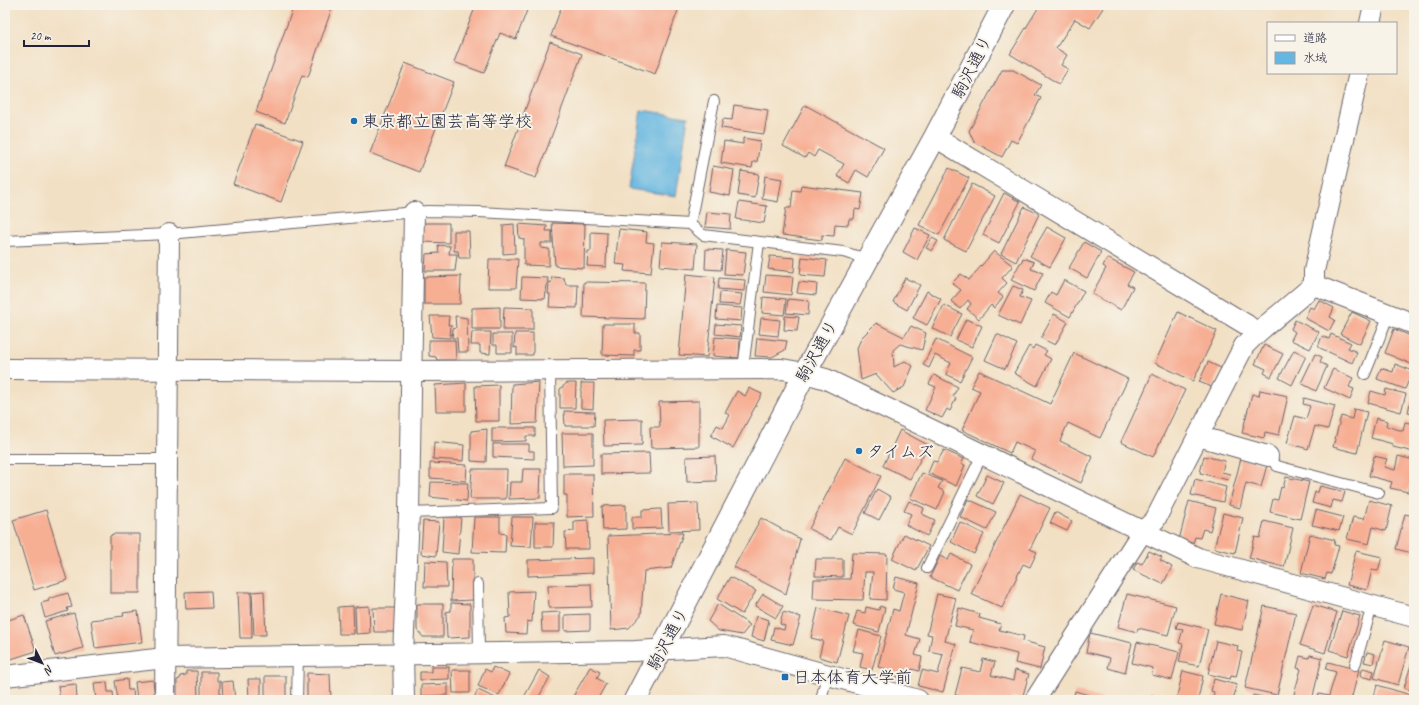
<svg xmlns="http://www.w3.org/2000/svg" width="1419" height="705" font-family="Caveat,'Klee One',sans-serif">
<rect width="100%" height="100%" fill="#f7f3e8"/>
<filter id="ink" filterUnits="userSpaceOnUse"><feTurbulence type="fractalNoise" baseFrequency=".025" numOctaves="2"/><feDisplacementMap in="SourceGraphic" scale="8" xChannelSelector="R" yChannelSelector="G"/><feConvolveMatrix kernelMatrix="1 2 1 2 8 2 1 2 1" color-interpolation-filters="sRGB"/></filter>
<filter id="wash" filterUnits="userSpaceOnUse"><feTurbulence type="fractalNoise" baseFrequency=".012" numOctaves="4" result="noise"/><feDisplacementMap in="SourceGraphic" scale="16" xChannelSelector="R" yChannelSelector="G"/><feGaussianBlur stdDeviation="0.9" result="paint"/><feColorMatrix in="noise" values="0 0 0 0 0 0 0 0 0 0 0 0 0 0 0 0 0 1.4 0 .05"/><feComposite in="paint" operator="in"/></filter>
<g filter="url(#wash)">
<rect width="100%" height="100%" fill="#f2e0c4"/>
<!-- water -->
<polygon fill="#65b6e0" stroke="#446c8e" points="641,110 688,117 676,196 629,189"/>
<g id="blocks">
<!-- building -->
<g fill="#f7af94">
<polygon points="294,5 333,5 308,77 302,75 285,123 256,112"/>
<polygon points="476,5 529,5 516,39 500,33 484,73 454,62"/>
<polygon points="562,5 680,5 655,74 551,36"/>
<polygon points="1040,5 1098,5 1103,8 1090,28 1075,19 1056,48 1067,55 1061,65 1068,69 1059,84 1010,54"/>
<polygon points="550,42 582,54 536,178 504,167"/>
<polygon points="405,63 454,82 419,172 370,153"/>
<polygon points="1002,70 1013,70 1041,85 1035,95 1041,98 1017,143 1011,140 1002,157 974,142 969,131"/>
<polygon points="734,105 768,110 764,134 721,128 723,119 732,120"/>
<polygon points="805,105 884,148 868,177 856,170 849,183 837,176 844,164 818,150 814,157 808,153 805,158 783,146"/>
<polygon points="255,124 303,141 281,202 233,184"/>
<polygon points="743,138 760,141 757,162 753,162 752,168 721,163 724,141 743,144"/>
<polygon points="713,166 734,170 730,196 709,192"/>
<polygon points="949,168 969,178 939,235 919,225"/>
<polygon points="741,171 759,174 755,198 738,195"/>
<polygon points="765,176 782,179 778,202 762,199"/>
<polygon points="972,184 995,196 966,251 944,240"/>
<polygon points="801,185 863,193 860,210 855,209 854,219 849,219 848,225 835,224 834,236 822,235 822,240 782,235 786,208 791,208 793,190 800,191"/>
<polygon points="1004,193 1020,202 999,243 983,235"/>
<polygon points="739,202 767,206 764,223 736,219"/>
<polygon points="1024,207 1039,214 1016,262 1001,254"/>
<polygon points="707,212 731,214 730,229 705,227"/>
<polygon points="423,223 449,223 449,243 423,242"/>
<polygon points="552,223 585,224 584,268 555,266"/>
<polygon points="514,224 515,253 503,254 503,225"/>
<polygon points="518,224 547,226 546,231 552,231 552,243 541,243 541,248 549,249 549,266 524,265 524,239 519,238"/>
<polygon points="1047,227 1066,238 1050,267 1030,256"/>
<polygon points="915,228 930,235 917,260 903,252"/>
<polygon points="619,229 647,232 646,242 654,243 651,273 624,271 625,265 615,264"/>
<polygon points="454,231 469,231 470,258 459,258 458,251 454,251"/>
<polygon points="591,232 607,233 606,267 587,266 588,251 591,251"/>
<polygon points="932,238 938,241 932,251 926,248"/>
<polygon points="662,242 697,244 695,269 660,266"/>
<polygon points="1084,242 1101,252 1087,278 1069,268"/>
<polygon points="438,245 450,246 449,254 457,254 455,271 425,271 426,254 439,253"/>
<polygon points="706,249 723,250 721,270 705,269"/>
<polygon points="726,250 746,252 743,275 724,274"/>
<polygon points="994,251 1013,266 1002,278 1007,283 998,293 1003,297 994,308 991,305 979,319 967,309 971,304 968,300 960,309 951,301 961,290 952,283 961,274 969,280"/>
<polygon points="770,256 795,258 794,272 768,269"/>
<polygon points="802,257 827,260 825,277 800,275"/>
<polygon points="1023,258 1034,262 1031,269 1043,273 1034,291 1011,280 1020,263 1021,263"/>
<polygon points="1107,258 1134,272 1127,284 1133,287 1121,310 1092,294 1106,268 1103,266"/>
<polygon points="489,259 518,259 516,288 488,288"/>
<polygon points="686,274 715,277 707,357 679,355"/>
<polygon points="766,275 793,277 791,295 764,292"/>
<polygon points="461,276 460,304 424,304 424,277"/>
<polygon points="522,277 548,278 545,299 521,298"/>
<polygon points="552,277 564,278 566,285 578,285 577,308 549,307 550,294 548,294 549,282 551,283"/>
<polygon points="719,278 745,280 744,291 718,289"/>
<polygon points="905,278 920,285 907,310 893,302"/>
<polygon points="1064,280 1084,291 1070,317 1045,303 1051,292 1056,295"/>
<polygon points="584,282 645,283 644,319 583,317"/>
<polygon points="799,282 817,284 816,295 797,293"/>
<polygon points="1013,286 1023,290 1020,297 1031,301 1020,325 998,315"/>
<polygon points="927,291 941,299 927,325 913,318"/>
<polygon points="720,292 742,294 740,305 719,304"/>
<polygon points="763,297 786,299 784,315 762,313"/>
<polygon points="788,299 809,301 808,315 786,313"/>
<polygon points="1319,300 1334,308 1330,317 1335,320 1329,331 1305,318 1310,307 1314,309"/>
<polygon points="944,305 962,314 950,337 932,328"/>
<polygon points="717,306 742,308 741,321 716,319"/>
<polygon points="500,307 500,329 472,329 472,308"/>
<polygon points="504,307 533,308 533,330 503,330"/>
<polygon points="1178,312 1217,331 1193,381 1155,363"/>
<polygon points="1352,312 1371,321 1360,344 1340,334"/>
<polygon points="1054,314 1068,322 1055,345 1041,338"/>
<polygon points="430,316 449,316 448,325 451,325 450,338 432,337"/>
<polygon points="455,316 467,318 468,352 458,352 457,338 452,338 453,329 456,328"/>
<polygon points="785,316 799,317 797,331 784,330"/>
<polygon points="761,318 780,320 778,336 759,334"/>
<polygon points="966,319 982,326 972,347 956,340"/>
<polygon points="1295,320 1319,332 1310,349 1291,340 1295,332 1291,329"/>
<polygon points="876,323 904,337 911,326 926,333 922,350 900,344 893,350 894,367 905,361 913,366 904,387 893,393 876,374 861,380 857,348 862,337"/>
<polygon points="603,324 635,324 635,333 640,333 640,350 634,350 634,356 602,355"/>
<polygon points="716,324 741,326 740,337 715,334"/>
<polygon points="1394,329 1413,337 1408,348 1414,350 1414,356 1411,364 1385,353"/>
<polygon points="472,332 491,332 490,354 480,353 480,345 471,345"/>
<polygon points="515,333 533,333 533,355 517,355 517,347 514,348"/>
<polygon points="493,334 512,334 512,353 497,353 497,345 493,345"/>
<polygon points="997,334 1017,344 1005,369 985,360"/>
<polygon points="1331,334 1351,343 1348,348 1357,352 1352,363 1318,347 1322,336 1329,339"/>
<polygon points="715,337 740,339 739,358 713,356"/>
<polygon points="757,338 787,341 785,350 772,357 755,356"/>
<polygon points="936,339 972,357 960,381 946,374 951,363 935,355 929,368 923,365"/>
<polygon points="429,340 455,340 456,360 437,360 436,357 429,356"/>
<polygon points="1035,345 1047,351 1044,355 1051,359 1037,386 1014,373 1029,346 1033,349"/>
<polygon points="1264,345 1283,354 1271,377 1264,373 1266,369 1255,364"/>
<polygon points="1294,350 1306,356 1292,385 1279,378"/>
<polygon points="1074,353 1128,379 1100,438 1068,423 1060,441 1093,457 1081,483 1031,459 1035,451 1015,442 1010,453 962,430 980,391 971,387 979,371 1050,404"/>
<polygon points="1315,354 1322,357 1320,362 1327,366 1316,391 1301,383"/>
<polygon points="1208,362 1221,368 1212,387 1199,382"/>
<polygon points="1395,364 1413,371 1405,389 1377,379 1381,368 1393,372"/>
<polygon points="1333,369 1353,378 1349,387 1354,389 1350,400 1324,388"/>
<polygon points="1152,374 1185,390 1153,457 1121,442"/>
<polygon points="934,375 958,387 953,396 956,398 950,411 947,409 942,418 925,410 936,387 929,384"/>
<polygon points="539,382 537,423 511,424 512,384"/>
<polygon points="466,383 466,411 436,411 435,385"/>
<polygon points="567,383 576,383 575,408 560,408 560,389"/>
<polygon points="581,383 594,383 593,409 581,408"/>
<polygon points="499,385 499,421 476,421 475,386"/>
<polygon points="749,388 762,394 733,448 711,436 717,425 723,428 730,415 725,413 737,391 745,396"/>
<polygon points="1386,389 1406,394 1401,412 1368,403 1371,391 1385,395"/>
<polygon points="1260,390 1288,396 1279,435 1265,432 1264,438 1242,433 1252,394 1259,396"/>
<polygon points="1413,391 1414,391 1414,413 1408,412"/>
<polygon points="1304,398 1335,406 1328,429 1315,426 1308,449 1287,443 1295,416 1306,419 1310,406 1303,404"/>
<polygon points="699,401 699,447 651,448 650,427 660,427 659,402"/>
<polygon points="1354,409 1367,412 1357,453 1333,447 1341,416 1352,419"/>
<polygon points="564,411 595,412 594,426 565,426"/>
<polygon points="1376,418 1387,421 1386,426 1403,431 1405,422 1414,424 1414,452 1393,447 1393,444 1371,438"/>
<polygon points="642,419 642,445 604,446 603,420"/>
<polygon points="492,428 535,428 535,436 526,436 526,441 492,442"/>
<polygon points="487,429 486,462 471,461 471,431"/>
<polygon points="900,430 928,445 910,479 883,466"/>
<polygon points="562,433 593,433 593,465 563,466"/>
<polygon points="434,442 464,445 463,461 433,459"/>
<polygon points="493,444 529,444 529,451 534,451 534,459 493,457"/>
<polygon points="944,450 964,459 961,464 965,465 956,486 928,473 933,461 937,462"/>
<polygon points="649,453 650,473 601,474 601,454"/>
<polygon points="715,456 716,481 687,482 686,457"/>
<polygon points="1204,456 1225,461 1222,472 1230,474 1228,480 1200,473"/>
<polygon points="1374,456 1387,459 1384,467 1395,470 1398,456 1414,460 1414,469 1408,492 1390,488 1392,482 1369,476"/>
<polygon points="845,458 881,476 852,534 838,527 831,540 809,529"/>
<polygon points="1241,458 1267,465 1261,487 1246,483 1240,508 1229,505"/>
<polygon points="430,463 467,465 466,481 430,478"/>
<polygon points="472,469 507,469 506,499 470,499"/>
<polygon points="523,469 541,469 540,498 509,499 510,482 522,482"/>
<polygon points="922,473 942,481 938,488 945,492 937,510 910,498"/>
<polygon points="564,474 593,474 594,516 567,517 567,495 564,495"/>
<polygon points="987,475 1004,483 993,504 977,496"/>
<polygon points="1286,477 1309,482 1300,519 1270,512 1273,499 1278,500 1281,487 1283,488"/>
<polygon points="1195,479 1226,487 1223,502 1191,495"/>
<polygon points="431,482 468,483 467,501 430,497"/>
<polygon points="1320,486 1345,492 1342,502 1333,500 1331,508 1312,503 1315,492 1318,492"/>
<polygon points="877,489 891,497 879,520 865,513"/>
<polygon points="1020,494 1050,508 1030,549 1037,552 1030,567 1023,564 1002,608 971,594"/>
<polygon points="968,499 996,512 987,530 960,517"/>
<polygon points="1369,500 1392,506 1386,531 1373,527 1369,544 1347,539 1353,517 1364,519"/>
<polygon points="909,501 924,508 922,514 935,520 927,536 906,525 911,514 904,511"/>
<polygon points="1189,501 1216,508 1210,531 1203,529 1200,538 1195,537 1193,543 1179,540"/>
<polygon points="698,503 699,530 669,531 668,504"/>
<polygon points="626,505 626,529 603,530 602,506"/>
<polygon points="661,509 662,528 632,529 632,517 642,517 642,510"/>
<polygon points="46,510 67,580 34,590 13,520"/>
<polygon points="1316,510 1343,517 1339,531 1312,525"/>
<polygon points="1055,512 1072,521 1067,531 1050,523"/>
<polygon points="1223,513 1243,518 1235,553 1214,548"/>
<polygon points="1405,514 1414,516 1414,547 1412,553 1396,549"/>
<polygon points="444,517 461,517 458,554 442,552"/>
<polygon points="474,517 500,517 500,533 506,534 505,553 472,552"/>
<polygon points="512,517 533,517 531,547 510,546"/>
<polygon points="761,518 800,539 786,594 734,567"/>
<polygon points="588,520 589,549 566,549 565,532 574,531 574,521"/>
<polygon points="423,521 439,522 436,556 421,554"/>
<polygon points="1264,521 1293,528 1284,567 1249,558 1255,537 1260,538"/>
<polygon points="535,522 554,522 553,547 535,547"/>
<polygon points="960,522 984,534 974,554 951,542"/>
<polygon points="683,533 671,568 644,571 641,615 629,628 611,630 608,536"/>
<polygon points="112,534 140,534 140,593 110,593 110,536 112,535"/>
<polygon points="904,534 929,546 916,571 892,559"/>
<polygon points="1310,534 1335,540 1334,545 1339,546 1331,574 1327,573 1325,579 1301,573"/>
<polygon points="1149,551 1162,557 1160,560 1172,567 1163,584 1133,570 1137,562 1142,564"/>
<polygon points="1356,551 1382,557 1378,571 1372,570 1367,590 1347,585"/>
<polygon points="852,553 887,554 886,600 870,599 873,572 865,572 863,600 813,599 814,579 850,579"/>
<polygon points="951,554 970,564 957,590 930,577 940,556 948,560"/>
<polygon points="593,558 593,573 528,576 528,560"/>
<polygon points="452,559 473,559 473,600 451,601"/>
<polygon points="816,559 843,559 843,577 815,576"/>
<polygon points="425,561 446,562 447,587 424,587"/>
<polygon points="730,577 756,591 742,614 717,599"/>
<polygon points="896,577 919,583 906,635 920,639 915,655 922,657 919,671 912,669 909,680 885,674 887,669 878,667 893,609 899,611 904,592 893,589"/>
<polygon points="591,584 592,607 549,608 548,585"/>
<polygon points="211,591 212,608 186,609 185,592"/>
<polygon points="264,591 266,635 254,635 252,592"/>
<polygon points="534,591 532,622 527,621 526,634 506,633 505,618 510,617 509,592"/>
<polygon points="238,592 251,592 252,638 240,638"/>
<polygon points="68,593 72,607 67,608 68,611 45,618 41,603 49,601 48,599"/>
<polygon points="763,594 783,606 776,618 755,606"/>
<polygon points="937,594 956,598 945,641 956,644 943,692 918,686 922,670 938,674 943,654 929,651 932,635 927,634"/>
<polygon points="1127,594 1176,606 1168,635 1138,628 1137,632 1118,627"/>
<polygon points="1221,594 1249,601 1242,630 1214,624"/>
<polygon points="451,603 470,604 470,637 447,638 446,612 451,611"/>
<polygon points="417,604 443,604 443,637 423,637 417,630"/>
<polygon points="718,604 750,625 742,635 719,631 708,621"/>
<polygon points="1313,605 1337,612 1325,653 1300,645"/>
<polygon points="353,606 354,634 339,634 338,607"/>
<polygon points="369,606 370,633 356,634 355,607"/>
<polygon points="880,606 885,608 879,632 853,625 857,611 865,613 866,607 879,610"/>
<polygon points="1264,606 1296,613 1277,695 1245,688"/>
<polygon points="373,608 395,608 396,632 374,632"/>
<polygon points="818,608 849,616 837,662 819,657 823,641 811,638"/>
<polygon points="959,608 980,614 979,618 1001,624 999,630 1024,636 1023,641 1045,647 1040,669 1015,663 1017,654 970,642 973,630 955,626"/>
<polygon points="138,611 142,642 95,648 91,620 124,616 123,613"/>
<polygon points="1342,611 1360,616 1348,656 1329,650"/>
<polygon points="560,612 560,632 542,632 541,613"/>
<polygon points="783,612 801,617 793,645 771,640 774,627 784,630 785,626 780,624"/>
<polygon points="74,613 83,648 55,656 45,621"/>
<polygon points="590,614 590,630 565,631 565,615"/>
<polygon points="24,615 36,651 5,661 5,621"/>
<polygon points="756,616 769,620 764,641 751,637"/>
<polygon points="1178,622 1208,629 1199,666 1179,662 1183,644 1179,643 1183,629 1176,628"/>
<polygon points="859,630 881,636 872,670 860,667 863,653 853,651"/>
<polygon points="1090,633 1132,643 1125,673 1108,668 1110,658 1086,652"/>
<polygon points="1385,640 1409,647 1398,685 1374,678"/>
<polygon points="1216,641 1238,646 1237,651 1242,652 1236,677 1231,676 1230,679 1208,674"/>
<polygon points="1137,642 1179,652 1172,680 1152,675 1153,668 1132,663"/>
<polygon points="1367,652 1375,654 1373,664 1364,662"/>
<polygon points="1310,655 1322,658 1312,700 1302,700 1293,698 1301,669 1297,668 1300,656 1309,658"/>
<polygon points="1414,655 1414,691 1404,688"/>
<polygon points="983,659 995,662 991,675 1013,681 1015,670 1029,674 1022,699 1012,697 1011,700 974,700 955,695 962,668 980,672"/>
<polygon points="1328,662 1359,670 1351,700 1317,700 1319,694 1329,696 1336,672 1326,669"/>
<polygon points="431,667 449,667 449,679 420,680 420,672 431,672"/>
<polygon points="493,667 509,674 499,695 478,686 485,669 491,672"/>
<polygon points="590,667 600,672 597,678 606,684 597,700 571,700"/>
<polygon points="1363,668 1374,671 1372,679 1360,676"/>
<polygon points="452,670 470,670 470,693 453,693"/>
<polygon points="539,670 550,677 537,700 524,700 523,699"/>
<polygon points="186,671 197,671 198,698 177,699 177,680 180,679 180,676 186,675"/>
<polygon points="1183,671 1203,676 1198,700 1176,700"/>
<polygon points="201,672 217,672 217,681 220,681 220,698 201,699"/>
<polygon points="307,673 330,674 331,700 307,700"/>
<rect x="265" y="676" width="21" height="24"/>
<polygon points="127,679 128,690 133,690 134,700 118,700 115,681"/>
<polygon points="248,679 261,679 261,700 249,700"/>
<polygon points="1214,679 1237,685 1233,700 1213,700 1214,692 1211,691"/>
<polygon points="153,680 155,700 137,700 135,682"/>
<polygon points="233,681 235,700 223,700 222,682"/>
<polygon points="107,682 108,692 113,692 114,700 96,700 94,683"/>
<polygon points="76,684 77,700 60,700 58,686"/>
<polygon points="448,684 448,695 421,696 421,685"/>
<polygon points="1377,685 1414,696 1414,700 1373,700"/>
<polygon points="478,690 500,700 478,700 474,698"/>
<polygon points="1075,691 1106,700 1073,700"/>
<polygon points="1152,695 1169,700 1150,700"/>
<polygon points="1253,695 1270,699 1270,700 1252,700"/>
</g>
</g>
</g>
<g filter="url(#ink)">
<use href="#blocks" fill-opacity="0" stroke="#6b646b" stroke-width="1"/>
<g fill="none" stroke-linecap="round" stroke-linejoin="round">
<defs>
<g id="lane">
<polyline points="690,224 714,101"/>
<polyline points="5,241 169,234 427,211 479,212 690,224 703,235 843,252 868,259"/>
<polyline points="743,369 759,242"/>
<polyline points="1365,374 1389,314"/>
<polyline points="1268,456 1277,466 1379,493"/>
<polyline points="5,459 168,459"/>
<polyline points="409,513 552,508 550,369"/>
<polyline points="927,568 982,455"/>
<polyline points="478,584 479,653"/>
<polyline points="1355,665 1372,606"/>
<polyline points="297,700 298,656"/>
<polyline points="821,700 827,675"/>
</g>
<g id="street">
<polyline points="1370,23 1374,5"/>
<polyline points="935,137 1247,325 1257,333 1314,285 1414,324"/>
<polyline points="1314,285 1314,271 1359,73"/>
<polyline points="5,369 412,371 782,369 805,373 826,379 1198,558 1414,617"/>
<polyline points="1198,436 1268,456"/>
<polyline points="5,676 165,658 635,651 724,646 918,700"/>
<polyline points="165,700 169,234"/>
<polyline points="404,700 403,655 409,513 414,212"/>
<polyline points="1035,700 1142,532 1155,520 1244,346 1257,333"/>
</g>
<polyline id="secondary" points="635,700 805,373 935,137 1004,5"/>
</defs>
<!-- lane casing -->
<use href="#lane" stroke="#6b646b" stroke-width="12"/>
<!-- street casing -->
<use href="#street" stroke="#6b646b" stroke-width="22"/>
<!-- secondary casing -->
<use href="#secondary" stroke="#6b646b" stroke-width="24"/>
<!-- lane -->
<use href="#lane" stroke="#fff" stroke-width="10"/>
<!-- street -->
<use href="#street" stroke="#fff" stroke-width="20"/>
<!-- secondary -->
<use href="#secondary" stroke="#fff" stroke-width="22"/>
</g>
</g>
<!-- markers -->
<g fill="#1f6fb2" stroke="#f7f3e8" stroke-width="1.5">
<circle cx="354" cy="121" r="4"/>
<circle cx="859" cy="451" r="4"/>
<rect x="781" y="673" width="8" height="8" rx="2"/>
</g>
<g text-anchor="middle" dominant-baseline="central" stroke-width="4" stroke-linejoin="round" paint-order="stroke">
<!-- street labels -->
<g font-size="17" fill="#22223b" stroke="#f7f3e8">
<text transform="translate(972 67) rotate(-63)">駒沢通り</text>
<text transform="translate(817 351) rotate(-61)">駒沢通り</text>
<text transform="translate(668 639) rotate(-62)">駒沢通り</text>
</g>
<!-- poi labels -->
<g font-size="17" fill="#22223b" stroke="#f7f3e8" text-anchor="start">
<text x="362" y="121">東京都立園芸高等学校</text>
<text x="867" y="451">タイムズ</text>
<text x="793" y="677">日本体育大学前</text>
</g>
</g>
<!-- margin -->
<rect width="1419" height="705" fill="none" stroke="#f7f3e8" stroke-width="20"/>
<!-- legend -->
<rect x="1267" y="22" width="130" height="52" fill="#f7f3e8" stroke="#a29fa3"/>
<rect x="1275" y="35" width="20" height="6" fill="#ffffff" stroke="#a29fa3"/>
<text x="1303" y="42" font-size="12" fill="#22223b">道路</text>
<rect x="1275" y="52" width="20" height="12" fill="#65b6e0" stroke="#a29fa3"/>
<text x="1303" y="62" font-size="12" fill="#22223b">水域</text>
<!-- north arrow -->
<g transform="translate(42 663) rotate(132)" stroke="#f7f3e8" stroke-width="3" paint-order="stroke">
<path d="M0-3L7 15L0 10L-7 15Z" fill="#22223b"/>
<text y="-6" font-size="11" font-weight="bold" text-anchor="middle" fill="#22223b">N</text>
</g>
<!-- scale -->
<path d="M24 40v6h65v-6" fill="none" stroke="#22223b" stroke-width="2"/>
<text x="30" y="40" font-size="12" fill="#22223b" stroke="#f7f3e8" stroke-width="3" paint-order="stroke">20 m</text>
</svg>
